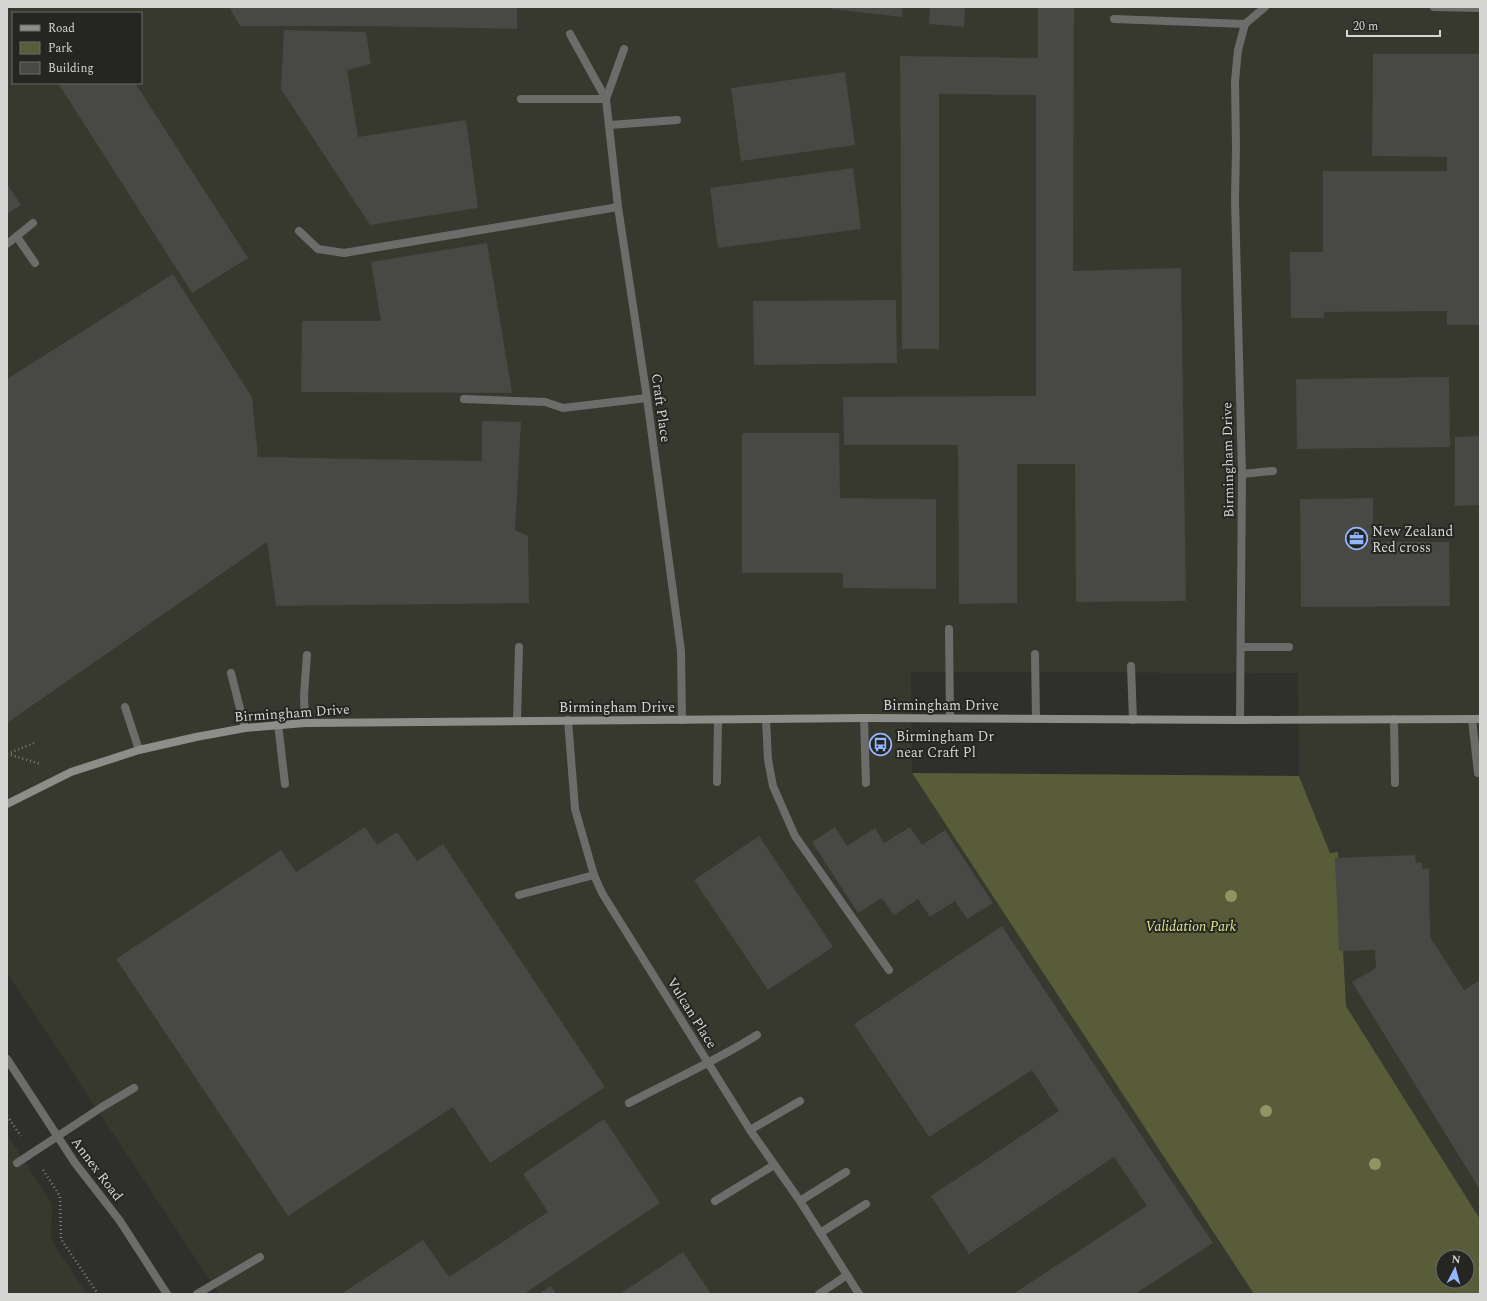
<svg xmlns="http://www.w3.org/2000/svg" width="1487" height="1301" font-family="Spectral,serif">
<rect width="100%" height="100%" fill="#2f302c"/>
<!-- built -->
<g fill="#37382e" fill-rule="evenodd">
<path d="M7 7H1480V1219L1346 1006 1338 852 1330 853 1299 776 1298 673 911 672 912 773 1254 1294H219L7 973ZM13 13H141V83H13Z"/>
<polygon points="7,1134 52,1204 51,1240 87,1294 7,1294"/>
</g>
<!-- green -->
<path fill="#585c38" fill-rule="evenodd" d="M912 773 1299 776 1330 853 1338 852 1346 1006 1480 1219V1294H1254ZM1443 1257H1467V1281H1443Z"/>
<!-- building -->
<g fill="#484844">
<polygon points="229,7 517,7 517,29 367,26 240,26"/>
<polygon points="831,7 903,7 902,17 831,9"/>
<polygon points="930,7 965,7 964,27 929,24"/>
<polygon points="1038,7 1074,7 1073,271 1181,268 1186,601 1076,602 1075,464 1017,464 1017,603 959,604 958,445 844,445 843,397 1036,396 1036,95 939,94 939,349 902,349 900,56 1038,58"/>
<polygon points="284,30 366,32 371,64 347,70 358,137 466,120 478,208 370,225 281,89"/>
<polygon points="1373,54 1480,54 1480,325 1447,325 1447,311 1324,312 1324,318 1291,318 1290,252 1323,252 1323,171 1447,171 1447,157 1372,156"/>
<polygon points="845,72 855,145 741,161 731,88"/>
<polygon points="58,83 135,83 248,258 192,293"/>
<polygon points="853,168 861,229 718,248 710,188"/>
<polygon points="7,184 21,205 7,214"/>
<polygon points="487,243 512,393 301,392 302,321 381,321 371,262"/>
<polygon points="173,274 252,397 258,457 482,461 482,421 521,422 515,530 528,536 529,603 276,606 267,542 7,723 7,379"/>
<polygon points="896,300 897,363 754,365 753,301"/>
<polygon points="1449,377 1450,447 1297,449 1296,379"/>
<polygon points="742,433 839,433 840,498 936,499 936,589 843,588 843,573 742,573"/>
<polygon points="1480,436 1480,505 1455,506 1455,437"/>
<polygon points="1373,498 1373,542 1449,542 1450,606 1301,607 1300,499"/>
<polygon points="365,827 377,845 397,832 417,861 443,844 605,1087 490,1163 453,1107 288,1216 116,959 281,850 296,872"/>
<polygon points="835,827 847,846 875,828 884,843 910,827 922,845 945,830 993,903 967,919 955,901 930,917 918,899 894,915 882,898 858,913 812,842"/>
<polygon points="759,836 833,947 768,990 694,880"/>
<polygon points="1415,855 1416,863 1422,862 1422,869 1429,868 1430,937 1464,990 1480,980 1480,1190 1352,982 1376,968 1375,950 1339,951 1335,858"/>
<polygon points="1002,926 1213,1243 1135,1294 1013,1294 1147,1206 1114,1157 969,1254 931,1196 1059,1111 1032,1070 929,1137 854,1024"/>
<polygon points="604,1119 660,1203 524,1294 341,1294 423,1240 449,1277 548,1212 523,1174"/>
<polygon points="683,1252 711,1294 620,1294"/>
<polygon points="551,1286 556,1294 538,1294"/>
</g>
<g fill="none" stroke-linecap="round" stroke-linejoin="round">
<!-- path -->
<g stroke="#7f807d" stroke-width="2.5" stroke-dasharray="1 3" stroke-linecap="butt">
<polyline points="7,754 41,764"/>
<polyline points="7,754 34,743"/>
<polyline points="7,1116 21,1136"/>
<polyline points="43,1170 60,1196 61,1239 98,1294"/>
</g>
<!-- lane -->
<g stroke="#6c6c6a" stroke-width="8">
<polyline points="1434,7 1480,8"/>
<polyline points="1114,19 1245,24"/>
<polyline points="570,34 606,99"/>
<polyline points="521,99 606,99"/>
<polyline points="606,99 624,49"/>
<polyline points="610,125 677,120"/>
<polyline points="1235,200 1236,147 1235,81 1238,50 1245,24 1265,7"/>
<polyline points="299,231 318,249 344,253 618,207"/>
<polyline points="17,237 35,263"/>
<polyline points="7,244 33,223"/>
<polyline points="464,399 545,402 563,408 647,398"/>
<polyline points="1242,474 1273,471"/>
<polyline points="949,629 950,718"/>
<polyline points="1241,647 1289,647"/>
<polyline points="1035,654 1036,719"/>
<polyline points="1131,666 1133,720"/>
<polyline points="231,673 245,728"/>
<polyline points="125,707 139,750"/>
<polyline points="864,718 866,783"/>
<polyline points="1394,719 1395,783"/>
<polyline points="1472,719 1478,773"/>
<polyline points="517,720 519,647"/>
<polyline points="766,720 768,760 773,786 795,836 889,970"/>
<polyline points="305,723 304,695 307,655"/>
<polyline points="278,724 285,784"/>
<polyline points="717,782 718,720"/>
<polyline points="519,895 594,875"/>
<path d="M629 1103C672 1080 716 1061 757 1035"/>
<polyline points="750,1130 800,1101"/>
<polyline points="17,1163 102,1107 134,1088"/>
<polyline points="715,1201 774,1165"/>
<polyline points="800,1201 846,1172"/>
<polyline points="820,1233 866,1204"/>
<polyline points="197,1294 260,1257"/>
<polyline points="819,1294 847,1275"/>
</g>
<!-- street -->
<g stroke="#6c6c6a" stroke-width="8">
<polyline points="606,99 618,207 647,398 681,651 682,720"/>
<polyline points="1235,200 1242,474 1240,720"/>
<polyline points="568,720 575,809 594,875 602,893 750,1130 800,1201 859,1294"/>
<polyline points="7,1059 75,1163 120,1221 167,1294"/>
</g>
<!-- secondary -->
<polyline stroke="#8d8e8a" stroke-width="8" points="7,804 71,772 139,750 196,737 245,728 305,723 864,718 1240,720 1480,719"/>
</g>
<!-- trees -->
<g fill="#909562">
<circle cx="1231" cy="896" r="6"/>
<circle cx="1266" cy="1111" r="6"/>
<circle cx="1375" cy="1164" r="6"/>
</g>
<!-- icons -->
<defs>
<symbol id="office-ring" viewBox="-11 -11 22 22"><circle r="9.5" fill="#252622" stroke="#93b7fd" stroke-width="1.5"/><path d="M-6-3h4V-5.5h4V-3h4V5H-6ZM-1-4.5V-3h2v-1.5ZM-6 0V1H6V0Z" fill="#93b7fd"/></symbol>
<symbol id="bus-ring" viewBox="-11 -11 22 22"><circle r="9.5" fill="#252622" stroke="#93b7fd" stroke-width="1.5"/><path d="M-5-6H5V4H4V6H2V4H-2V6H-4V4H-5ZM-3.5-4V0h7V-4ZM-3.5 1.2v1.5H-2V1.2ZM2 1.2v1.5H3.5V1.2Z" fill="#93b7fd"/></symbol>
</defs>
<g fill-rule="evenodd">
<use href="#office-ring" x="1344" y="526" width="25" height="25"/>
<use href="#bus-ring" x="868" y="732" width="25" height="25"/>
</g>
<g text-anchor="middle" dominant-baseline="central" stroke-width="4" stroke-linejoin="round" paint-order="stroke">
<!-- street labels -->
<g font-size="14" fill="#d5d5d3" stroke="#252622">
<text transform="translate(661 408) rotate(82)">Craft Place</text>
<text transform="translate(1228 460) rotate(-91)">Birmingham Drive</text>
<text x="941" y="705">Birmingham Drive</text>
<text x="617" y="707">Birmingham Drive</text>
<text transform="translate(292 713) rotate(-4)">Birmingham Drive</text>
<text transform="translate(692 1013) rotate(58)">Vulcan Place</text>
<text transform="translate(97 1169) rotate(53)">Annex Road</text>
</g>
<!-- poi labels -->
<g font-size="14" fill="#d5d5d3" stroke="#252622" text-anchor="start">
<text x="1372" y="531">New Zealand<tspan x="1372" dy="16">Red cross</tspan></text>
<text x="896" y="736">Birmingham Dr<tspan x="896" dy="16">near Craft Pl</tspan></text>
</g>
<!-- park labels -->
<g font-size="14" font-style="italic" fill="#dfe78e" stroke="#252622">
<text x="1191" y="926">Validation Park</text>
</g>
</g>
<!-- border -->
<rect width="1487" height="1301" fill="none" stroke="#d5d5d3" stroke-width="16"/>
<!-- legend -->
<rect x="12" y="12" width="130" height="72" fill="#252622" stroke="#6b6c69"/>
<rect x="20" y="25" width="20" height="6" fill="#8d8e8a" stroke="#6b6c69"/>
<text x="48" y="32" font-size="12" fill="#d5d5d3">Road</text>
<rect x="20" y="42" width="20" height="12" fill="#585c38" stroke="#6b6c69"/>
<text x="48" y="52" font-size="12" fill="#d5d5d3">Park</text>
<rect x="20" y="62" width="20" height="12" fill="#484844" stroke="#6b6c69"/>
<text x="48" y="72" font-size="12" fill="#d5d5d3">Building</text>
<!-- north arrow -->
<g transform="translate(1455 1269) rotate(6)"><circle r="19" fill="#252622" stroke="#6b6c69"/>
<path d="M0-3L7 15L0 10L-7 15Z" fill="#93b7fd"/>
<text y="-6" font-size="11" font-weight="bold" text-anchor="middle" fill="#d5d5d3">N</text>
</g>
<!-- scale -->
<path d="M1347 30v6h93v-6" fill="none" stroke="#d5d5d3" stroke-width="2"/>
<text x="1353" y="30" font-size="12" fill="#d5d5d3" stroke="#252622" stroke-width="3" paint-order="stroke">20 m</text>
</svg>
